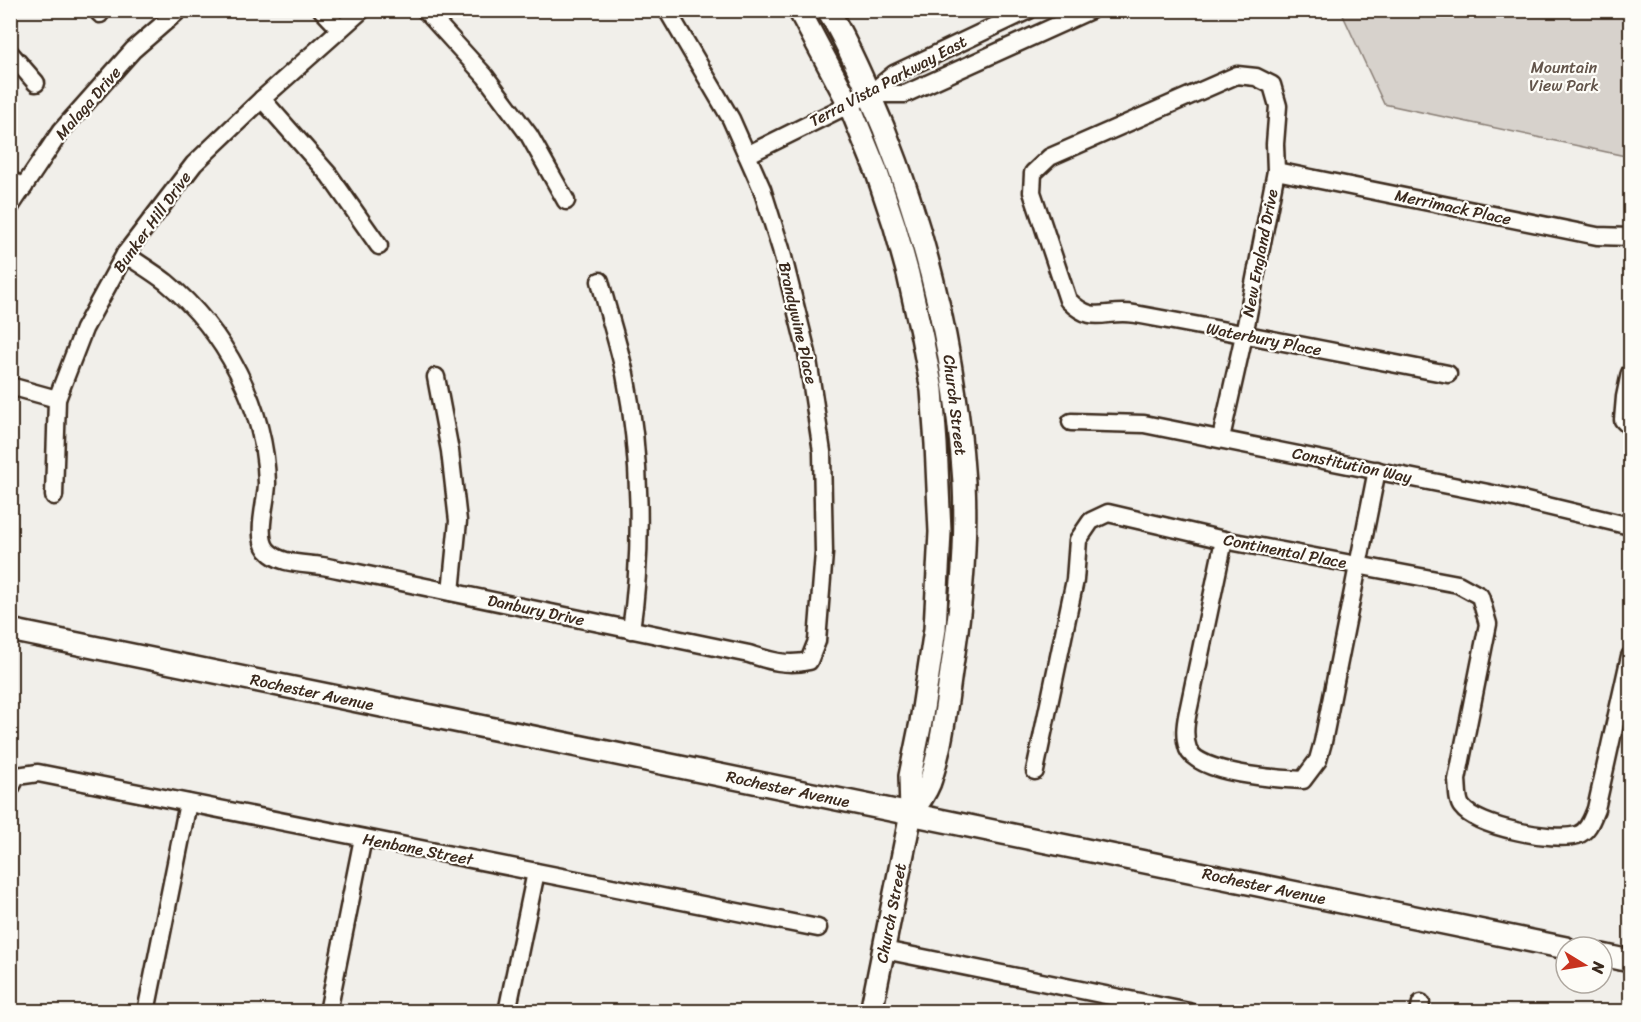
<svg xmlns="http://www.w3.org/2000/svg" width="1641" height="1022" font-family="Sriracha,sans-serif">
<rect width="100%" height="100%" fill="#f1efea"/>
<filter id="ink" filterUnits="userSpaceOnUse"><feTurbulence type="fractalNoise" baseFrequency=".0167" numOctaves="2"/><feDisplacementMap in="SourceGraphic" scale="12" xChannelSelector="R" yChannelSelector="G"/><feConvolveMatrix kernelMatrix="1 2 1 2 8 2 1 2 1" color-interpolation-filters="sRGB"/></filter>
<g filter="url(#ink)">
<!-- green -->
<polygon fill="#d7d2cc" stroke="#897e75" stroke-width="1.5" points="1341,11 1630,11 1630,157 1384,104"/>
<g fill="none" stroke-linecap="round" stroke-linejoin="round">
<defs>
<g id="minor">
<polyline points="97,10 100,14"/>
<polyline points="322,10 340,29"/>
<polyline points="425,10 485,76 529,135 566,201"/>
<polyline points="10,53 36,83"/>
<polyline points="870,94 905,94 1091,10"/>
<polyline points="262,99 329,175 379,246"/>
<polyline points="747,155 870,94 894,74 1029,10"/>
<polyline points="1276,171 1597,236 1630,237"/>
<polyline points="10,180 24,187"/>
<polyline points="10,207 61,131 133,50 179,10"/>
<path d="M125 254C138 263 153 272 166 282 225 331 265 406 267 483 267 501 255 535 267 550 280 565 304 563 322 566 334 568 346 571 358 573 488 599 619 628 749 654 770 661 787 666 809 661L817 641 824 553 822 452 807 353 781 249 762 189 731 119 667 10"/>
<path d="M600 281C608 312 618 343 625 374 641 454 643 551 631 630"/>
<polyline points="1630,373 1625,397 1623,420 1630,427"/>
<polyline points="436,377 450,451 458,521 451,592"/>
<polyline points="10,386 57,399"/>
<polyline points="1071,422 1144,424 1518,499 1630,526"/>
<path d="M1221 438 1244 335 1276 171 1275 144 1278 106 1272 85 1256 77 1237 75 1050 157 1033 173 1032 192 1068 300C1095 327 1105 308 1135 314 1240 333 1344 354 1448 374"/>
<polyline points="54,496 57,399 84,329 125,254 194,164 262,99 362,10"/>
<path d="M1224 540 1189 707C1186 720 1183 735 1188 749 1198 774 1279 779 1303 780L1318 760 1323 742 1377 470"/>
<path d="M1035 771 1075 580 1078 540 1091 521 1108 513 1224 540 1458 584 1480 596 1488 624 1457 780C1458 788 1457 801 1462 807 1477 827 1554 842 1577 835 1588 832 1592 819 1596 809L1630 656"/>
<polyline points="10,789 17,776 38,773 818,928"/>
<polyline points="884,950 1189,1012"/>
<polyline points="146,1012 188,803"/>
<polyline points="328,1012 363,838"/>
<polyline points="507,1012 536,872"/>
<polyline points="1419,1012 1421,1003"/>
</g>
<g id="major">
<polyline points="799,10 849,104 876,170 895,227 908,274 922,337 932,390 936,444 940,532 935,629 921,722 910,776 911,814 871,1012"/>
<path d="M828 10C850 48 867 89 884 129 929 242 956 361 964 482 967 544 961 610 951 672 946 707 942 745 931 779 928 791 918 803 911 814"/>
<polyline points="10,630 1566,948"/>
<polyline points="1602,955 1630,961"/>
</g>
</defs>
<!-- minor casing -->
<use href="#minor" stroke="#3b2a1e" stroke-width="21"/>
<!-- major casing -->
<use href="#major" stroke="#3b2a1e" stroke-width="26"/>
<!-- minor -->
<use href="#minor" stroke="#fdfcf7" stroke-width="16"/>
<!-- major -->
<use href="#major" stroke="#fdfcf7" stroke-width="21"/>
</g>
</g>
<g text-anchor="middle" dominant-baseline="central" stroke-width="4.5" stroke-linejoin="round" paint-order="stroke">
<!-- park labels -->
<g font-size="16" fill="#62544a" stroke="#fdfcf7">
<text x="1564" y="67">Mountain<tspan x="1564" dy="18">View Park</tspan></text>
</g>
<!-- street labels -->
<g font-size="16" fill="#3b2a1e" stroke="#fdfcf7">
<text transform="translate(888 81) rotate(-28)">Terra Vista Parkway East</text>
<text transform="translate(88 103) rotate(-49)">Malaga Drive</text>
<text transform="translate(1453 207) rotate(12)">Merrimack Place</text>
<text transform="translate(152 222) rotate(-54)">Bunker Hill Drive</text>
<text transform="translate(1260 253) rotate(-79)">New England Drive</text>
<text transform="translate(798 323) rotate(77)">Brandywine Place</text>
<text transform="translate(1264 339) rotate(11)">Waterbury Place</text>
<text transform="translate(955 405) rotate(83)">Church Street</text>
<text transform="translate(1352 465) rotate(12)">Constitution Way</text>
<text transform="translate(1285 551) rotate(11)">Continental Place</text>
<text transform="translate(536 610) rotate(12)">Danbury Drive</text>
<text transform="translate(312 692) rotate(12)">Rochester Avenue</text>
<text transform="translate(788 789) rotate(12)">Rochester Avenue</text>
<text transform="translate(418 849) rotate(11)">Henbane Street</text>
<text transform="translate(1264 886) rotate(12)">Rochester Avenue</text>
<text transform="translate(891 913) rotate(-79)">Church Street</text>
</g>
</g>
<!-- margin -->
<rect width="1641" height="1022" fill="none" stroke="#fdfcf7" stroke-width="36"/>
<rect x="18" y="18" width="1605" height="986" fill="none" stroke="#3b2a1e" stroke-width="2" filter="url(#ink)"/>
<!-- north arrow -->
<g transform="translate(1584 965) rotate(101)"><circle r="28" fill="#fdfcf7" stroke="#afa8a0" stroke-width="1.5"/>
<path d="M0-4.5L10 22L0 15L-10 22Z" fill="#c8321e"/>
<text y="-9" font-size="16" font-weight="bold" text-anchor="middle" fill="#3b2a1e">N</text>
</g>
</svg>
